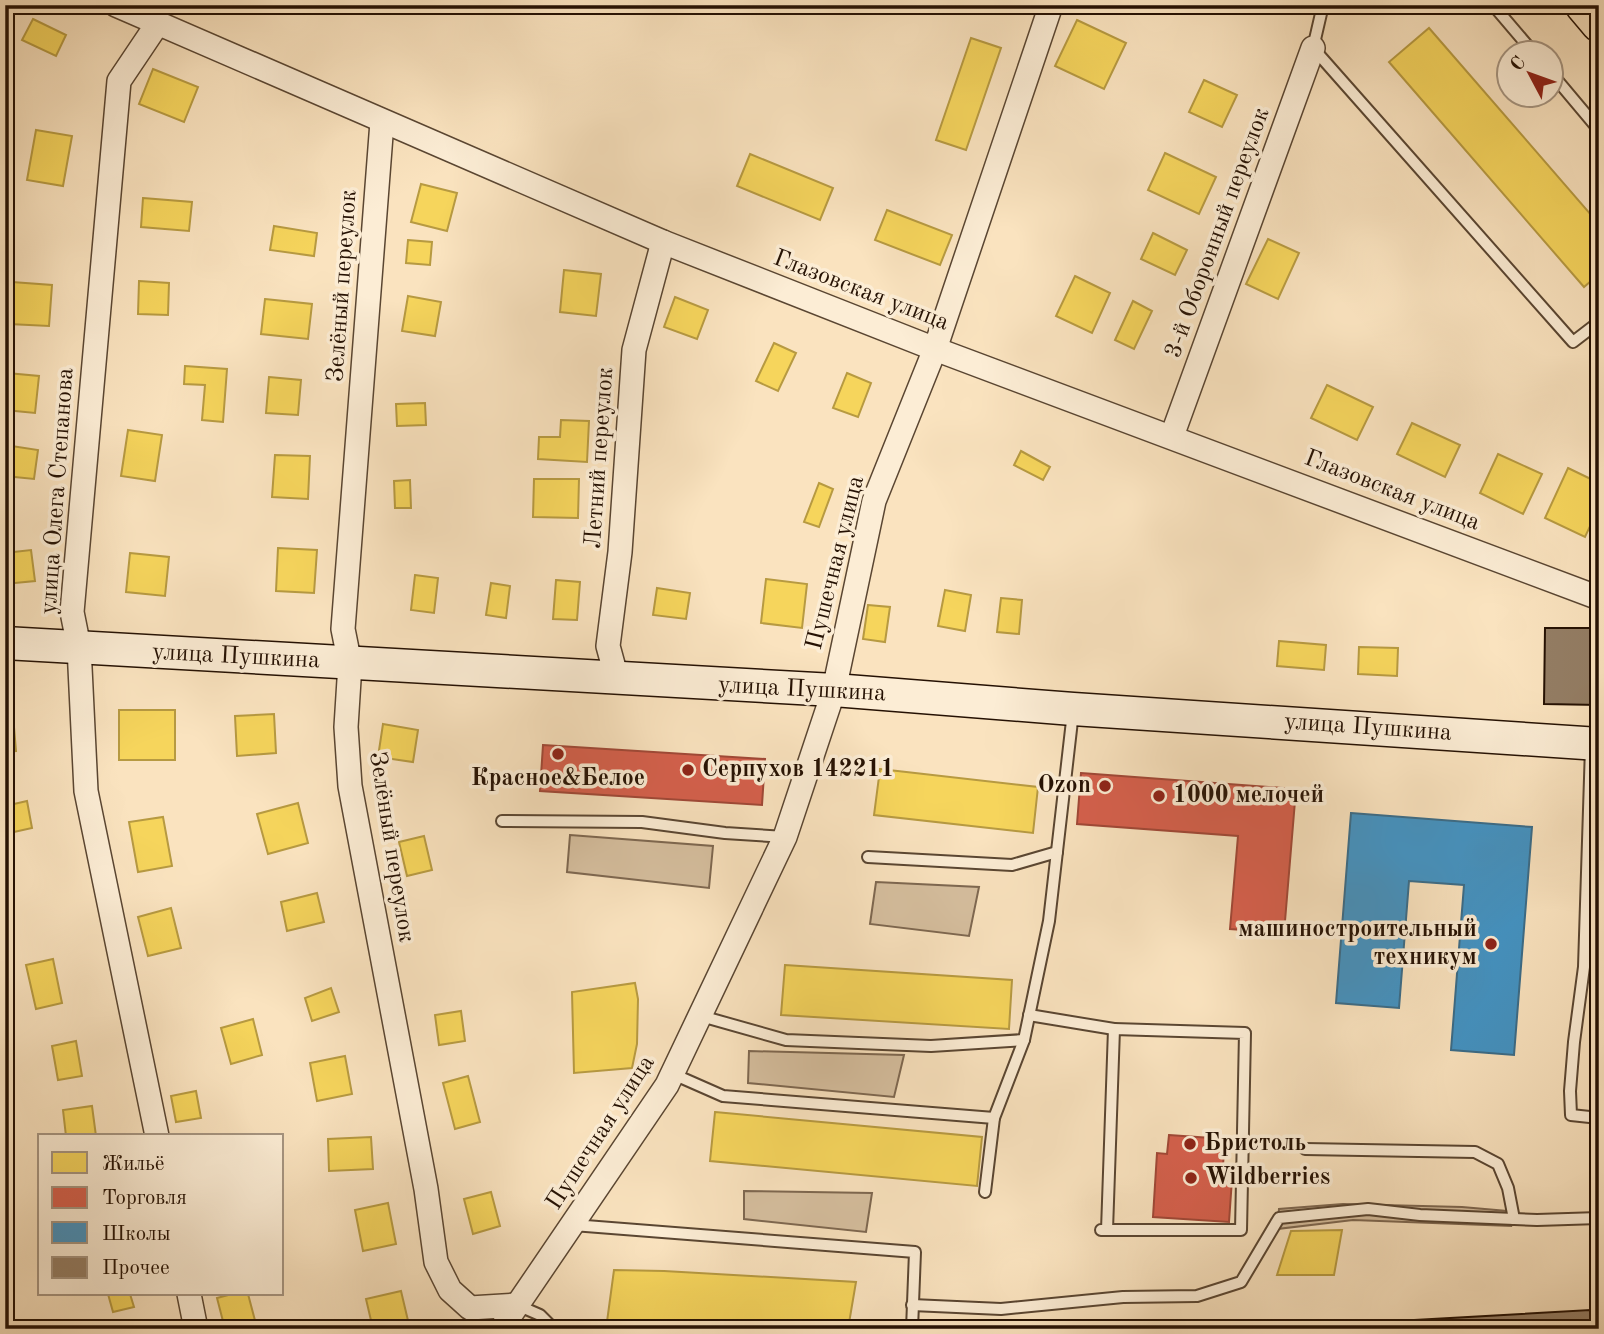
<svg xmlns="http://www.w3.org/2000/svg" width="1604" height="1334" font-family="'Old Standard TT',serif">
<rect width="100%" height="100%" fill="#fae3bf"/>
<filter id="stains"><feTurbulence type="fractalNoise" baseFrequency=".00286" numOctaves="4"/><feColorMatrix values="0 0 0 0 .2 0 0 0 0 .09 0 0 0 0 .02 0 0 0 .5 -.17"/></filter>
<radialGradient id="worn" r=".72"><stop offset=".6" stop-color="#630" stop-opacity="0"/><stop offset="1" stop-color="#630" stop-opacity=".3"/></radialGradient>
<!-- green -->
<g fill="#d6bf9f" stroke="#7e6851" stroke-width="2">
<polygon points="570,835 713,846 709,888 567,872"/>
<polygon points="876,882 979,887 969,936 870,924"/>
<polygon points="749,1051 904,1055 894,1097 748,1083"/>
<polygon points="744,1191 872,1193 866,1232 744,1219"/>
<polygon points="1343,1204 1462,1207 1507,1211 1511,1226 1353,1220 1277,1229 1279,1209"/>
</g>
<!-- homes -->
<g fill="#f6d55c" stroke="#b79a41" stroke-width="2">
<polygon points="997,5 1017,5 1015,11"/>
<polygon points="33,19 66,35 56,56 22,40"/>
<polygon points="1077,20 1126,43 1104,89 1055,66"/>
<polygon points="1429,28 1599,224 1599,274 1584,287 1389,62"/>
<polygon points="971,38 1001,48 966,150 936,140"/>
<polygon points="153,69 198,87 184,122 139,104"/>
<polygon points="1204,80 1237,95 1222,127 1189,112"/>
<polygon points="36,130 72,136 63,186 27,180"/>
<polygon points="1165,153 1216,177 1199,214 1148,190"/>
<polygon points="750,154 833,188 820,220 737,186"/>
<polygon points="421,184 457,193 447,231 411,222"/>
<polygon points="143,198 192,202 189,231 141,227"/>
<polygon points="887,210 952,235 940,265 875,240"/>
<polygon points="274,226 317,233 314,256 270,250"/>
<polygon points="1153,233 1187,250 1175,275 1141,259"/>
<polygon points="1268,239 1299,253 1278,299 1246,284"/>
<polygon points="408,240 432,242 430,265 406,263"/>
<polygon points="564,270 601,274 596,316 560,312"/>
<polygon points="1075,276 1110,293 1092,333 1056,316"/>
<polygon points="139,281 169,283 168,315 138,314"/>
<polygon points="12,282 52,285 49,326 9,324"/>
<polygon points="408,296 441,302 435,336 402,331"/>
<polygon points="675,297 708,310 697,339 664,327"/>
<polygon points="265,299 312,304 308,339 261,334"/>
<polygon points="1133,301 1152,311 1134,349 1115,340"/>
<polygon points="774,343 796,353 778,391 756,381"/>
<polygon points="185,366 227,369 223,422 202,420 205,385 184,384"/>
<polygon points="7,373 39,376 35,413 5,410"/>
<polygon points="847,373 871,383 858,417 833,408"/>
<polygon points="269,377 301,380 298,415 266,413"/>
<polygon points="1327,385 1373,407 1357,440 1311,418"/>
<polygon points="425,403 426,425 397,426 396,404"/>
<polygon points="561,420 589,421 587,462 538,459 539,437 560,437"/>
<polygon points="1412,423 1460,445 1445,477 1397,454"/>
<polygon points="128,430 162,435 155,481 121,476"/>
<polygon points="5,445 38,450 34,479 5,476"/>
<polygon points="1021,451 1050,467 1043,480 1014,465"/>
<polygon points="1498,454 1542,474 1523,514 1480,493"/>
<polygon points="275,455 310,456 308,499 272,497"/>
<polygon points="1568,468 1599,483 1599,507 1585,537 1545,518"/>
<polygon points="534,479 579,479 578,518 533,517"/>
<polygon points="410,480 411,508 395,508 394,481"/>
<polygon points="819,483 833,489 819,527 804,522"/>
<polygon points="278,548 317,550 314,593 276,591"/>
<polygon points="31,550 35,581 5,584 5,553"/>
<polygon points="130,553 169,557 165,596 126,592"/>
<polygon points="415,575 438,578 434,613 411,610"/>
<polygon points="766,579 807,584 802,628 761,623"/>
<polygon points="556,580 580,582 577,620 553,619"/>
<polygon points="491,583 510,586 506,618 486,615"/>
<polygon points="657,588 690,593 686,619 653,615"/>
<polygon points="945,590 971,595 965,631 938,626"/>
<polygon points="1001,598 1022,600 1019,634 997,632"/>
<polygon points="868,605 890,607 885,642 863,639"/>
<polygon points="1279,641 1326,645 1324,670 1277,666"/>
<polygon points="1359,647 1398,648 1397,676 1358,674"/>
<polygon points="12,703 16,751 5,752 5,704"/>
<rect x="119" y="710" width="56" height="50"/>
<polygon points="274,714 276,753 237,756 235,716"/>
<polygon points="383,724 418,730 413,762 378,757"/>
<polygon points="880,769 1038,787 1033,833 874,815"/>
<polygon points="27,801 32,828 5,834 5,806"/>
<polygon points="298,803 308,843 268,854 257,814"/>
<polygon points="163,817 172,866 138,872 129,822"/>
<polygon points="424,836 432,870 407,876 399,842"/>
<polygon points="317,893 324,922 287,931 281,902"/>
<polygon points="171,908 181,948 148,956 138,917"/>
<polygon points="53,959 62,1003 36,1009 26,965"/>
<polygon points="785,965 1012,980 1009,1029 781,1015"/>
<polygon points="635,983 638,999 637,1044 632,1068 574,1073 572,992"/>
<polygon points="331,988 339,1012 312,1021 305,998"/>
<polygon points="461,1011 465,1041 439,1045 435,1015"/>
<polygon points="253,1019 262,1055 231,1064 221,1028"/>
<polygon points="76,1041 82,1076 58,1080 52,1046"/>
<polygon points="345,1056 352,1094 317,1101 310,1063"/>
<polygon points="468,1076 480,1122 455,1129 443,1083"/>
<polygon points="196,1091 201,1118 176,1122 171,1096"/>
<polygon points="92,1106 96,1136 66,1136 63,1110"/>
<polygon points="715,1112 982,1137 977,1186 710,1161"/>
<polygon points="371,1137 373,1169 329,1171 328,1139"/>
<polygon points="491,1192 500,1226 473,1234 464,1199"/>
<polygon points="388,1203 396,1244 363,1251 355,1210"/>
<polygon points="1342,1230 1334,1275 1277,1275 1291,1231"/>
<polygon points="614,1270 664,1271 856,1282 848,1329 606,1329"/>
<polygon points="401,1291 410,1329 373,1329 366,1299"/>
<polygon points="108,1294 130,1294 134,1307 113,1312"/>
<polygon points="232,1294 248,1294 257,1328 225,1329 217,1298"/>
</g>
<!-- shops -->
<g fill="#d6604d" stroke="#a14837" stroke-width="2">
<polygon points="543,745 765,759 762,805 540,791"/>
<polygon points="1081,773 1296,789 1284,933 1230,929 1238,836 1077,824"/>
<polygon points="1169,1135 1225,1139 1222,1178 1232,1179 1229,1222 1153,1217 1157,1153 1167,1154"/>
</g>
<!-- schools -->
<polygon fill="#4393c3" stroke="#3a6c89" stroke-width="2" points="1351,813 1532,827 1514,1055 1451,1050 1464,885 1409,881 1399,1008 1336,1003"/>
<!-- building -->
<g fill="#947e65" stroke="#251103" stroke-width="2">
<polygon points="1545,628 1599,628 1599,705 1544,704"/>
<polygon points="1590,1310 1591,1329 1415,1329 1415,1320"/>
</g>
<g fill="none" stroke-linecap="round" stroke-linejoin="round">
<defs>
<g id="lane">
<polyline points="1323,5 1313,48 1573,342 1599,322"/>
<polyline points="1493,5 1533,52"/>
<polyline points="1552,74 1599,130"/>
<polyline points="1591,747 1584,967 1574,1042 1570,1091 1571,1115 1599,1118"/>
<polyline points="502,821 642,822 725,833 785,837"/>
<polyline points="868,857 1012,865 1057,852"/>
<polyline points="1029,1015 1114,1029"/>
<polyline points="701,1016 786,1040 931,1046 1024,1040"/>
<polyline points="673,1074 723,1096 994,1118"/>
<polyline points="1305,1149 1475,1152 1498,1164 1508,1188 1514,1219"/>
<polyline points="985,1192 994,1118 1024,1040 1049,921 1073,712"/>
<polyline points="573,1225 915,1252 912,1329"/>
<polyline points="1101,1230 1241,1230 1245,1033 1114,1029 1107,1230"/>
<polyline points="517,1305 540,1315 554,1329"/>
<polyline points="912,1305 1001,1309 1123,1297 1197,1296 1241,1282 1279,1218 1368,1209 1420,1215 1537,1220 1599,1218"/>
</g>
<g id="street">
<polyline points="116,5 663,242 935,349 1599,598"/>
<polyline points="382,122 343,629 350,664 346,727 350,786 426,1189 436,1262 450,1290 470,1308 517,1305"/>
<polyline points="1172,436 1313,48"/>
<polyline points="617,679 608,646 620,552 634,350 663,242"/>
<polyline points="157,1136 86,791 79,647 72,612 119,81 158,23"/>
<polyline points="189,1294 196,1329"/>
<polyline points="501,1329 667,1085 785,837 834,690 874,501 935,349 1051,5"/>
</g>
<polyline id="secondary" points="5,643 834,690 1073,709 1599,744"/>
<polyline id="primary" points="1583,5 1599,24"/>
</defs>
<!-- lane casing -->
<use href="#lane" stroke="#5a4632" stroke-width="14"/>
<!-- street casing -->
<use href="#street" stroke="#5a4632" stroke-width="26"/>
<!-- secondary casing -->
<use href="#secondary" stroke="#251103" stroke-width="35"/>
<!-- primary casing -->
<use href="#primary" stroke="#251103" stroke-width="38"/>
<!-- lane -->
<use href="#lane" stroke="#fcedd5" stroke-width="10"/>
<!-- street -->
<use href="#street" stroke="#fcedd5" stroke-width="23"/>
<!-- secondary -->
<use href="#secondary" stroke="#fcedd5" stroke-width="32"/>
<!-- primary -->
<use href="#primary" stroke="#fae3bf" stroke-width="35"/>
</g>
<!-- markers -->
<g fill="#8f2418" stroke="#fcedd5" stroke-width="2.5">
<circle cx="558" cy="754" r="7"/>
<circle cx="688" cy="770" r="7"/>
<circle cx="1105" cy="786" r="7"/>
<circle cx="1159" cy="796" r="7"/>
<circle cx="1491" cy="944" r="7"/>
<circle cx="1190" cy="1144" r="7"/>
<circle cx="1191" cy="1178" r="7"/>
</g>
<g text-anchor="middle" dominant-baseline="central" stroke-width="7" stroke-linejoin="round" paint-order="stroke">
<!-- street labels -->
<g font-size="24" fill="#251103" stroke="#fcedd5">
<text transform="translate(1218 233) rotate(-70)">3-й Оборонный переулок</text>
<text transform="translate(343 286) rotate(-86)">Зелёный переулок</text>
<text transform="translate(861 291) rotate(21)">Глазовская улица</text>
<text transform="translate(600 458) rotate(-86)">Летний переулок</text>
<text transform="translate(58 491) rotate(-86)">улица Олега Степанова</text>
<text transform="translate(1392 491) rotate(21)">Глазовская улица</text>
<text transform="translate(836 563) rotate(-76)">Пушечная улица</text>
<text transform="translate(236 657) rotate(3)">улица Пушкина</text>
<text transform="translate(802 690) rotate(3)">улица Пушкина</text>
<text transform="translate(1368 728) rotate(4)">улица Пушкина</text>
<text transform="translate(391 847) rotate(81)">Зелёный переулок</text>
<text transform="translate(601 1133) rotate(-57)">Пушечная улица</text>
</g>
<!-- poi labels -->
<g font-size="24" font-weight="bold" fill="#251103" stroke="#fcedd5" text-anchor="start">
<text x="702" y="770">Серпухов 142211</text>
<text x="558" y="779" text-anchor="middle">Красное&amp;Белое</text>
<text x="1091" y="786" text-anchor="end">Ozon</text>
<text x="1173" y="796">1000 мелочей</text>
<text x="1477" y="930" text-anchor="end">машиностроительный<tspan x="1477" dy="28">техникум</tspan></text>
<text x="1204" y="1144">Бристоль</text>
<text x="1205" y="1178">Wildberries</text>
</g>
</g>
<!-- margin -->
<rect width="1604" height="1334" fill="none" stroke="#fae3bf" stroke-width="28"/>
<rect x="7" y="7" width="1590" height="1320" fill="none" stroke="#251103" stroke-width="3.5"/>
<rect x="14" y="14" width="1576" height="1306" fill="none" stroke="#251103" stroke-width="2"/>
<!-- legend -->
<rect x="38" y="1134" width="245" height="161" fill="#fcedd5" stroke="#a69581" stroke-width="2"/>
<rect x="52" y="1152" width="35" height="21" fill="#f6d55c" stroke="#a69581" stroke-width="2"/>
<text x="102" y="1170" font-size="21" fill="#251103">Жильё</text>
<rect x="52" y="1187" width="35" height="21" fill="#d6604d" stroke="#a69581" stroke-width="2"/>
<text x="102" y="1204" font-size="21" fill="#251103">Торговля</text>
<rect x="52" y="1222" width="35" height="21" fill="#4393c3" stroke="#a69581" stroke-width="2"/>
<text x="102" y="1240" font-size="21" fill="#251103">Школы</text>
<rect x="52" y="1257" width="35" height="21" fill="#947e65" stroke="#a69581" stroke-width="2"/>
<text x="102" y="1274" font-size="21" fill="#251103">Прочее</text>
<!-- north arrow -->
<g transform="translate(1530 74) rotate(311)"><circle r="33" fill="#fcedd5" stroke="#a69581" stroke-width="2"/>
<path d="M0-5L12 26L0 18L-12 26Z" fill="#8f2418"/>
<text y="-10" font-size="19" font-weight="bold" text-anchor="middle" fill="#251103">С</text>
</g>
<rect width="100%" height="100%" filter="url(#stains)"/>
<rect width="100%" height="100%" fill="url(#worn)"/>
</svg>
